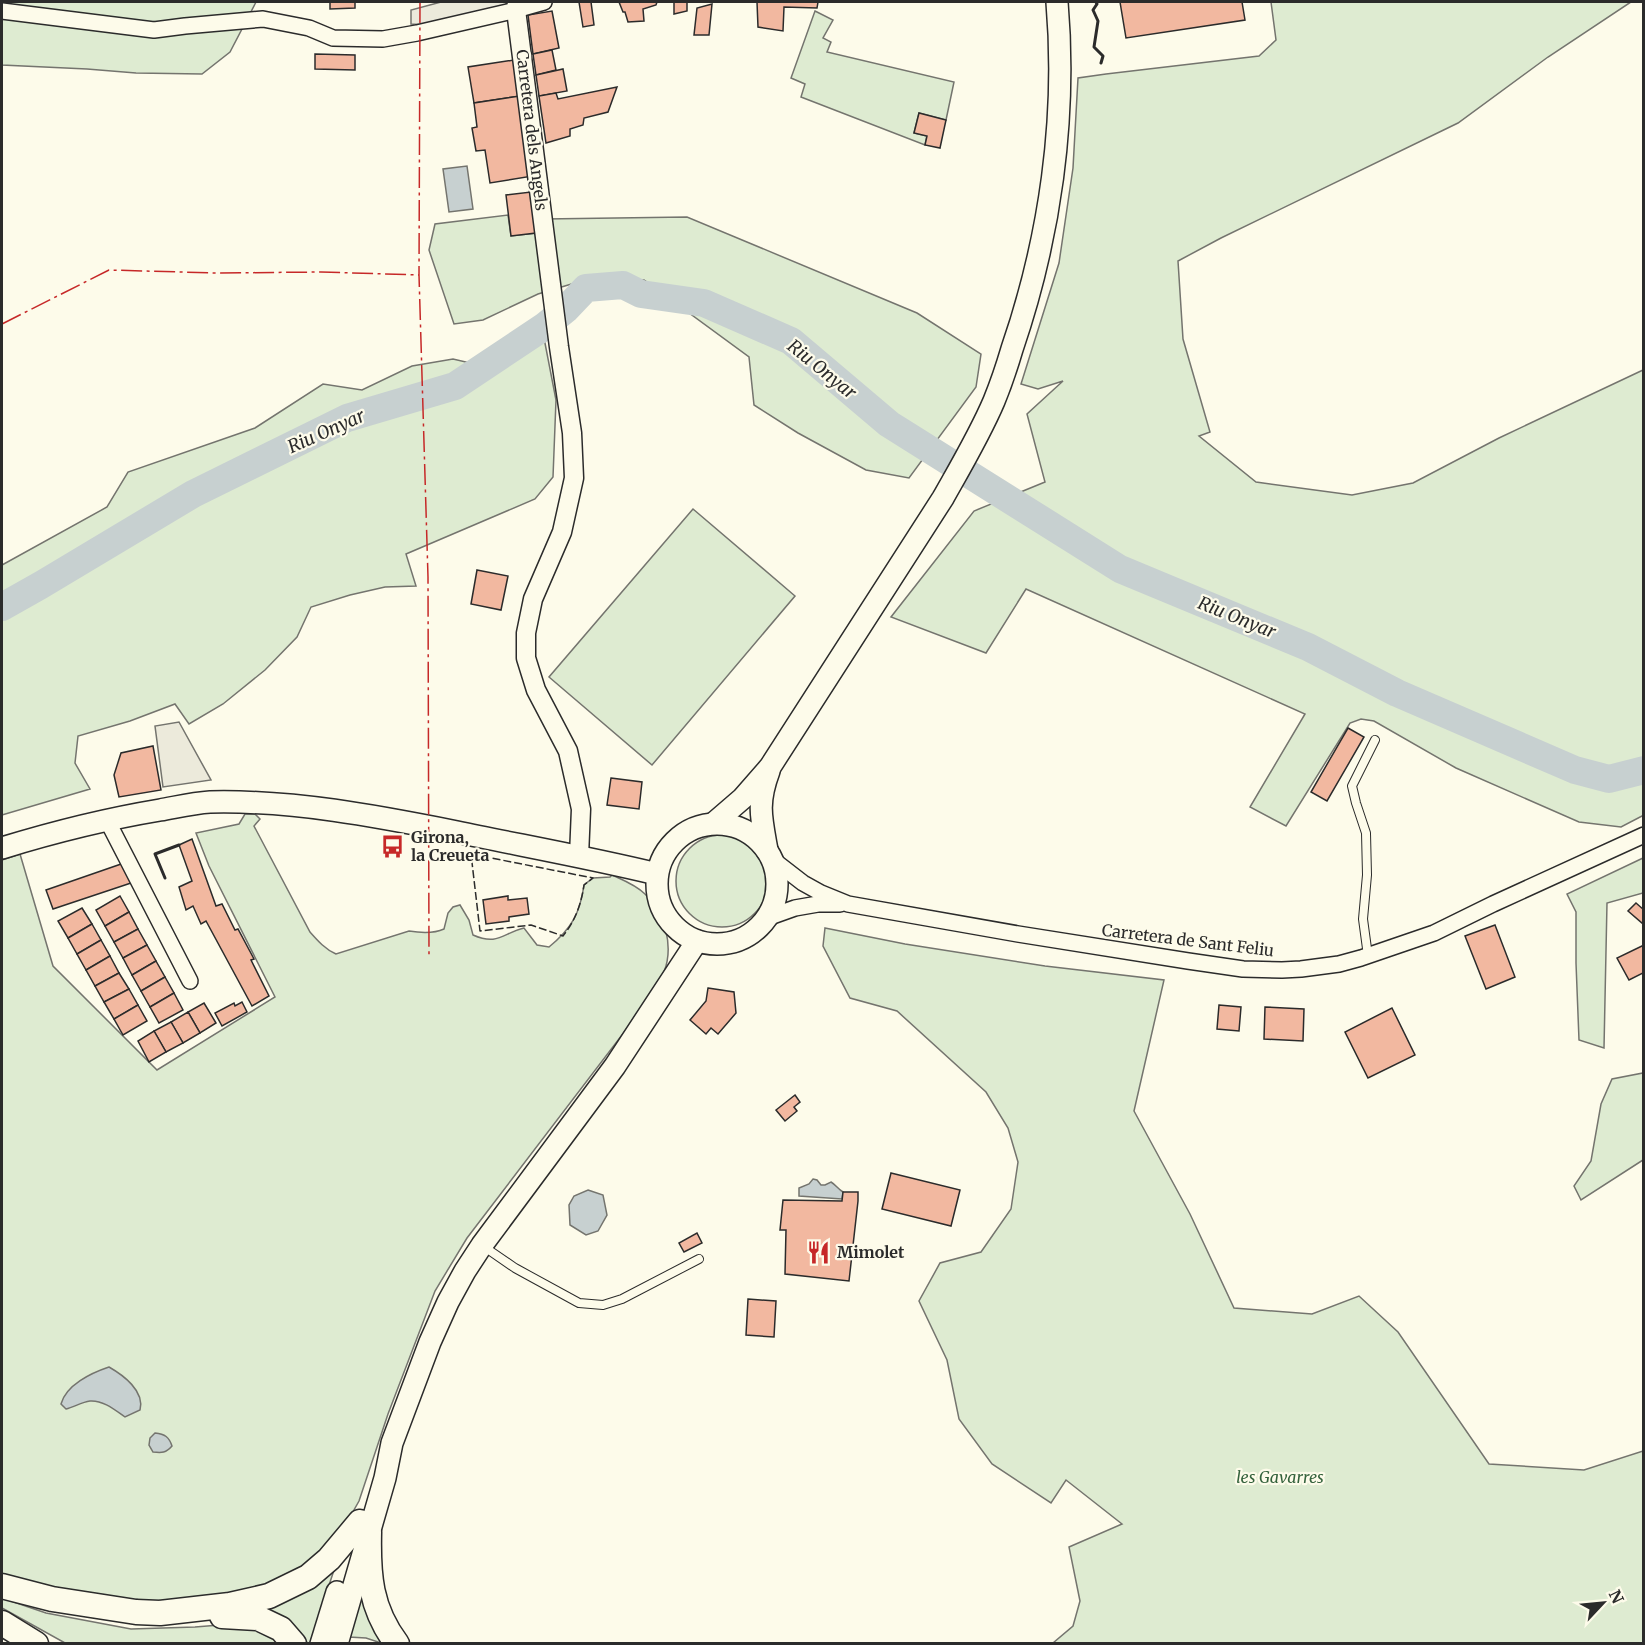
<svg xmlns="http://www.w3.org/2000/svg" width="1645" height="1645" font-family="Merriweather,serif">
<rect width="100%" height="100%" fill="#fdfbea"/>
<!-- green -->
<g fill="#deebd1" stroke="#74746e" stroke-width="1.5">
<polygon points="2,2 256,2 230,52 202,74 136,73 87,69 2,65"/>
<polygon points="1271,2 1631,2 1548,57 1458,123 1221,238 1178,261 1183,339 1210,432 1199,436 1256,482 1352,495 1413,483 1499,438 1643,370 1644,815 1621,827 1579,822 1456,768 1374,721 1361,719 1350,723 1286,826 1250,807 1305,714 1026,589 986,653 891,617 974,511 1045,482 1027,414 1063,381 1038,389 1021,384 1059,263 1073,168 1078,78 1106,74 1259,56 1276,40"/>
<polygon points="815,11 833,20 823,38 831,42 827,52 954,82 946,120 919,113 914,133 927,136 925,145 801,97 805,84 791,78"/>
<polygon points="508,215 511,236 536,233 544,219 687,217 917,313 981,354 976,387 909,478 866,470 798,433 754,405 749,357 644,280 595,277 538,294 483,320 454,324 429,250 435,224"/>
<polygon points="544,338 556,400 553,477 535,499 406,554 416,586 385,587 350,595 311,607 297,637 265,670 223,704 189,724 175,704 130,721 78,736 75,763 90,789 2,815 2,565 107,507 128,472 255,428 323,384 362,390 412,366 453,359 500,370"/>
<polygon points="693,509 795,596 652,765 549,677"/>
<path d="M245 814H255L260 819 254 826 310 932C318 941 325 949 336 954L409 931C421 933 433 934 444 929L448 913 453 907 460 905 469 920 473 935C498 946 503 933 524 928L537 945 549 947C571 929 580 914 584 885L593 878 610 877 612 875C623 880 636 885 645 894 665 913 674 946 664 972 661 980 655 989 651 997L467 1238 435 1291 388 1414 359 1501 346 1524 334 1543 279 1584 230 1597 125 1604 2 1580V860L20 854 53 966 157 1070 275 997 209 866 196 833 239 824Z"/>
<circle cx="722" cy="881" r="46"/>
<polygon points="1643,858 1643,893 1607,903 1604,1048 1579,1040 1576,963 1576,912 1567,894"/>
<polygon points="825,928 905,944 1045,966 1164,980 1134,1111 1190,1214 1234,1308 1312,1314 1359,1296 1398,1332 1489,1464 1584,1470 1643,1451 1643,1643 1053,1643 1073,1626 1080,1601 1069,1547 1122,1524 1066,1480 1051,1503 992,1464 959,1419 947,1360 919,1301 940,1263 981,1252 1011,1209 1018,1162 1008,1128 986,1092 897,1011 850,998 823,946"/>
<polygon points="1643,1073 1643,1160 1581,1200 1574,1186 1591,1161 1601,1104 1612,1079"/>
<polygon points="336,1564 310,1643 305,1643 261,1608"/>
<polygon points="360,1590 383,1642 381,1643 366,1638 349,1637"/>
<polygon points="2,1598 46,1613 131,1629 195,1627 232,1624 255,1624 284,1643 65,1643 2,1608"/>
</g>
<!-- parking -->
<g fill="#eceadb" stroke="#74746e" stroke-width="1.5">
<polygon points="441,2 506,2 506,5 425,25 411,24 411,10"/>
<polygon points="179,722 211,780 163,787 155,726"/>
</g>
<!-- water -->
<g fill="#c7d0d0" stroke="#74746e" stroke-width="1.5">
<polygon points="467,166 473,209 449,212 443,169"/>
<path d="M813 1179 817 1180 821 1185H825L831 1182C836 1185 838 1189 843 1192L842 1199 799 1196V1188L809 1184Z"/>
<polygon points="588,1190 603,1195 607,1215 598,1231 586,1235 570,1225 569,1205 574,1196"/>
<path d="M109 1367C123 1375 145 1391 140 1410L125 1417C115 1410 103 1400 90 1401 82 1402 74 1407 66 1409L61 1404C66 1385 91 1373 109 1367Z"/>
<path d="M155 1433C165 1434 169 1437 172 1446 166 1453 162 1453 153 1452L149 1445 150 1438Z"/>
</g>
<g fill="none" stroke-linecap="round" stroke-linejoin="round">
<!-- river -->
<polyline stroke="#c7d0d0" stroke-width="28" points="2,607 41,585 193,494 347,418 455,386 545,326 566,309 586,288 623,285 641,294 704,303 791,341 889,424 1120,569 1308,647 1397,693 1575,770 1609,779 1644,770"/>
</g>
<!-- building -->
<g fill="#f2b8a0" stroke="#2b2b2b" stroke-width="1.5">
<polygon points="330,2 355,2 355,8 330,9"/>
<polygon points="579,2 591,2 594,25 583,27"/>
<polygon points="619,2 657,2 656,5 643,9 644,21 628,22 625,12 623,12"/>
<polygon points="674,2 687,2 687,11 674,14"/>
<polygon points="757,2 818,2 817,8 784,7 783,31 758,27"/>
<polygon points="1120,2 1242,2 1245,20 1126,38"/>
<polygon points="712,4 709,35 694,35 697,8"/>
<polygon points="552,11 559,48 533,54 528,15"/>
<polygon points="552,50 556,70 536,75 533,54"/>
<polygon points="315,54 355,55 355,70 315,69"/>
<polygon points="514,60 520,96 474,103 468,67"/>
<polygon points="563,69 567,91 539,96 536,75"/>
<polygon points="617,87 608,112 584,118 583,125 570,129 570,136 546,143 539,96 556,93 558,99"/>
<polygon points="520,96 533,176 490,183 485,150 476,151 472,128 477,127 474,103"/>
<polygon points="919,113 946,120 940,148 925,145 927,136 914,133"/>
<polygon points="531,192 536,233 511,236 506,195"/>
<polygon points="477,570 508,576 501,610 471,604"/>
<polygon points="1348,728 1364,737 1327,801 1311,792"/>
<polygon points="153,746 161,790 119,797 114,775 121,753"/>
<polygon points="611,778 642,782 639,809 607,805"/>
<polygon points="192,839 216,906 222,904 235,930 238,929 254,959 251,960 269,996 252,1006 206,921 201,924 193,906 186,910 179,887 192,881 179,845"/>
<polygon points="124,863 131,883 53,909 46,890"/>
<polygon points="120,896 129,912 105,926 96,910"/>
<polygon points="508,896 508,900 527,898 529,914 509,917 509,921 486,924 483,900"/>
<polygon points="1636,903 1644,910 1644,922 1642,923 1628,911"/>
<polygon points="82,908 92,924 68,938 58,921"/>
<polygon points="129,912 138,929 114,942 105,926"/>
<polygon points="92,924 101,940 77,954 68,938"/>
<polygon points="1495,925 1515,977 1486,989 1465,936"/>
<polygon points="138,929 147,945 123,958 114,942"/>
<polygon points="101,940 110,956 86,970 77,954"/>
<polygon points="147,945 156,961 132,975 123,958"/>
<polygon points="1644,945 1644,971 1643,973 1629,980 1617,958"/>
<polygon points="110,956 119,973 95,986 86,970"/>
<polygon points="156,961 165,977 141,991 132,975"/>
<polygon points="119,973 129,989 104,1002 95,986"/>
<polygon points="165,977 174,993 150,1007 141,991"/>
<polygon points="708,988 734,992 736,1013 718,1034 711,1028 706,1034 690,1020 706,1001"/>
<polygon points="129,989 138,1005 114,1019 104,1002"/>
<polygon points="174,993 183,1010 159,1023 150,1007"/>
<polygon points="242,1002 247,1012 222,1026 215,1013 234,1003 235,1006"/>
<polygon points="204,1003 216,1023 200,1033 188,1012"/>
<polygon points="138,1005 147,1021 123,1035 114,1019"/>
<polygon points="1219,1005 1241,1007 1239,1031 1217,1029"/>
<polygon points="1265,1007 1304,1009 1303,1041 1264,1039"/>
<polygon points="1392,1008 1415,1055 1368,1078 1345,1032"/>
<polygon points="188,1012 200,1033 183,1043 171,1022"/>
<polygon points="171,1022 183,1043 166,1052 154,1031"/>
<polygon points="154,1031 166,1052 149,1062 138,1041"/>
<polygon points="795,1095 800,1102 794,1107 797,1111 785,1121 776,1110"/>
<polygon points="891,1173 960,1190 951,1226 882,1209"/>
<polygon points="843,1192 858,1192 858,1201 849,1281 785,1274 786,1230 780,1230 783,1200 842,1201"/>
<polygon points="697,1233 702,1243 684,1252 679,1243"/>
<polygon points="748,1299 776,1301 774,1337 746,1335"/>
</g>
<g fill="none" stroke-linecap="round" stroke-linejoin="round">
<defs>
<g id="service">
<polyline points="1368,956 1363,919 1367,875 1366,833 1356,803 1352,786 1375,740"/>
<polyline points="483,1246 515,1268 579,1303 603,1305 622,1299 699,1259"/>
</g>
<g id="minor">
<polyline points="2,11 154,30 185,26 263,19 309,28 333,38 383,39 417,33 512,11 544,2"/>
<polyline points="107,820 190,981"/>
<polyline points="772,859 803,883 821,893 848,904 1018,934 1188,961 1243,969 1282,970 1301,969 1339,964 1361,958 1434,933 1493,904 1644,835"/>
<polyline points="767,918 795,908 818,904 840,904"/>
</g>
<polyline id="tertiary" points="517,2 516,10 559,347 572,433 574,478 562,532 533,599 526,633 526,658 536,690 568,751 581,809 579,856"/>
<g id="secondary">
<path d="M714 823 743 798 770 767 943 498C961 466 980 434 994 401 1001 384 1007 366 1012 349 1050 238 1067 119 1057 2"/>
<circle cx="717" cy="884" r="60"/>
<path d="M2 848C54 832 106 819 160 810 177 807 193 803 210 802 293 800 376 816 457 832 524 846 591 858 657 874"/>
<path d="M767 850C761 817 757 803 769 771"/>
<polyline points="321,1644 337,1592"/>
<polyline points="337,1644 385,1478 392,1443 430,1342 448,1302 465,1271 482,1245 615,1066 697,941"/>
</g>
<g id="trunk">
<path d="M369 1532C368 1575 370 1608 397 1644"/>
<polyline points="2,1586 52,1599 136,1612 160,1613 230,1605 269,1596 308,1577 329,1559 360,1522"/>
<polyline points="222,1616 258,1618 281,1629 294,1644"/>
<polyline points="2,1623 36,1644"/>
</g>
</defs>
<!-- service casing -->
<use href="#service" stroke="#2b2b2b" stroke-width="10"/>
<!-- minor casing -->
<use href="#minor" stroke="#2b2b2b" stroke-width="18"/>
<!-- tertiary casing -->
<use href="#tertiary" stroke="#2b2b2b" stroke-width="21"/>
<!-- secondary casing -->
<use href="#secondary" stroke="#2b2b2b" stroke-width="24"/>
<!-- trunk casing -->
<use href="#trunk" stroke="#2b2b2b" stroke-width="27"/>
<!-- service -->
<use href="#service" stroke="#fdfbea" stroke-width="8"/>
<!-- minor -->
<use href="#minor" stroke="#fdfbea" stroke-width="15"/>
<!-- tertiary -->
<use href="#tertiary" stroke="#fdfbea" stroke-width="18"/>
<!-- secondary -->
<use href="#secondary" stroke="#fdfbea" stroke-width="21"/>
<!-- trunk -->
<use href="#trunk" stroke="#fdfbea" stroke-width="24"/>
<!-- fence -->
<path stroke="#2b2b2b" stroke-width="1.5" stroke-dasharray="8 3" stroke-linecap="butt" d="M471 854 593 878 584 885C581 905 575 921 563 936L531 925 480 931Z"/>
<!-- wall -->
<g stroke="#2b2b2b" stroke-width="3">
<polyline points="1096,2 1097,4 1093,10 1098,21 1094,47 1103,56 1101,63"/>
<polyline points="165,878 155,854 179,845"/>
</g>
<!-- power -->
<g stroke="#c62828" stroke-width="1.5" stroke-dasharray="21 4.5 3 4.5" stroke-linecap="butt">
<polyline points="420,2 419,275 428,577 429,955"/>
<polyline points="2,324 109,270 215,273 321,272 419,275"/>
</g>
</g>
<!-- icons -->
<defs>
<symbol id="bus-bare" viewBox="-9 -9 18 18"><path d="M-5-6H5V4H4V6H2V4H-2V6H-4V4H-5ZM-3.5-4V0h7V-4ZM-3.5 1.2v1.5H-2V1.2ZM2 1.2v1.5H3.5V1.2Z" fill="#c62828" stroke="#fdfbea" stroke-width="2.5" paint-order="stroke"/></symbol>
<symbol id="restaurant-bare" viewBox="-9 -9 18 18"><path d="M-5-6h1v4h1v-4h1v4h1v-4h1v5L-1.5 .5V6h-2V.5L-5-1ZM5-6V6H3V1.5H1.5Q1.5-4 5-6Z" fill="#c62828" stroke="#fdfbea" stroke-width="2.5" paint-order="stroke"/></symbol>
</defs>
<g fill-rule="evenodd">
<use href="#bus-bare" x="376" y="830" width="33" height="33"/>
<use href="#restaurant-bare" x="802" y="1236" width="33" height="33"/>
</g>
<g text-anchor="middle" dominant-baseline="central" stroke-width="4.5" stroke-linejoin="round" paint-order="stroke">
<!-- street labels -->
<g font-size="16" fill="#2b2b2b" stroke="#fdfbea">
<text transform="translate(532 130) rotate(83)">Carretera dels Angels</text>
<text transform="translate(1188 940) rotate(7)">Carretera de Sant Feliu</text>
</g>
<!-- poi labels -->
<g font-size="16" font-weight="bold" fill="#2b2b2b" stroke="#fdfbea" text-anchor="start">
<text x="411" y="837">Girona,<tspan x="411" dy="18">la Creueta</tspan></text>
<text x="837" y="1252">Mimolet</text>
</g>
<!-- park labels -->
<g font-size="16" font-style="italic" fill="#34623c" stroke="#fdfbea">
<text x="1280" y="1477">les Gavarres</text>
</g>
<!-- water labels -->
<g font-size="18" font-style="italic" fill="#2b2b2b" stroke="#fdfbea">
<text transform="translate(822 369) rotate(39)">Riu Onyar</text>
<text transform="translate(326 431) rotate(-24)">Riu Onyar</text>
<text transform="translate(1237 617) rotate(22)">Riu Onyar</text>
</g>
</g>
<!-- border -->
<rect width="1645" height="1645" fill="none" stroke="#2b2b2b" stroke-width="6"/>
<!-- north arrow -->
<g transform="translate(1603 1603) rotate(64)" stroke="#fdfbea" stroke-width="4.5" paint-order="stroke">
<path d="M0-4.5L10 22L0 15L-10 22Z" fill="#2b2b2b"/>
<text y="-9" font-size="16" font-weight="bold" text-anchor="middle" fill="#2b2b2b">N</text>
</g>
</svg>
